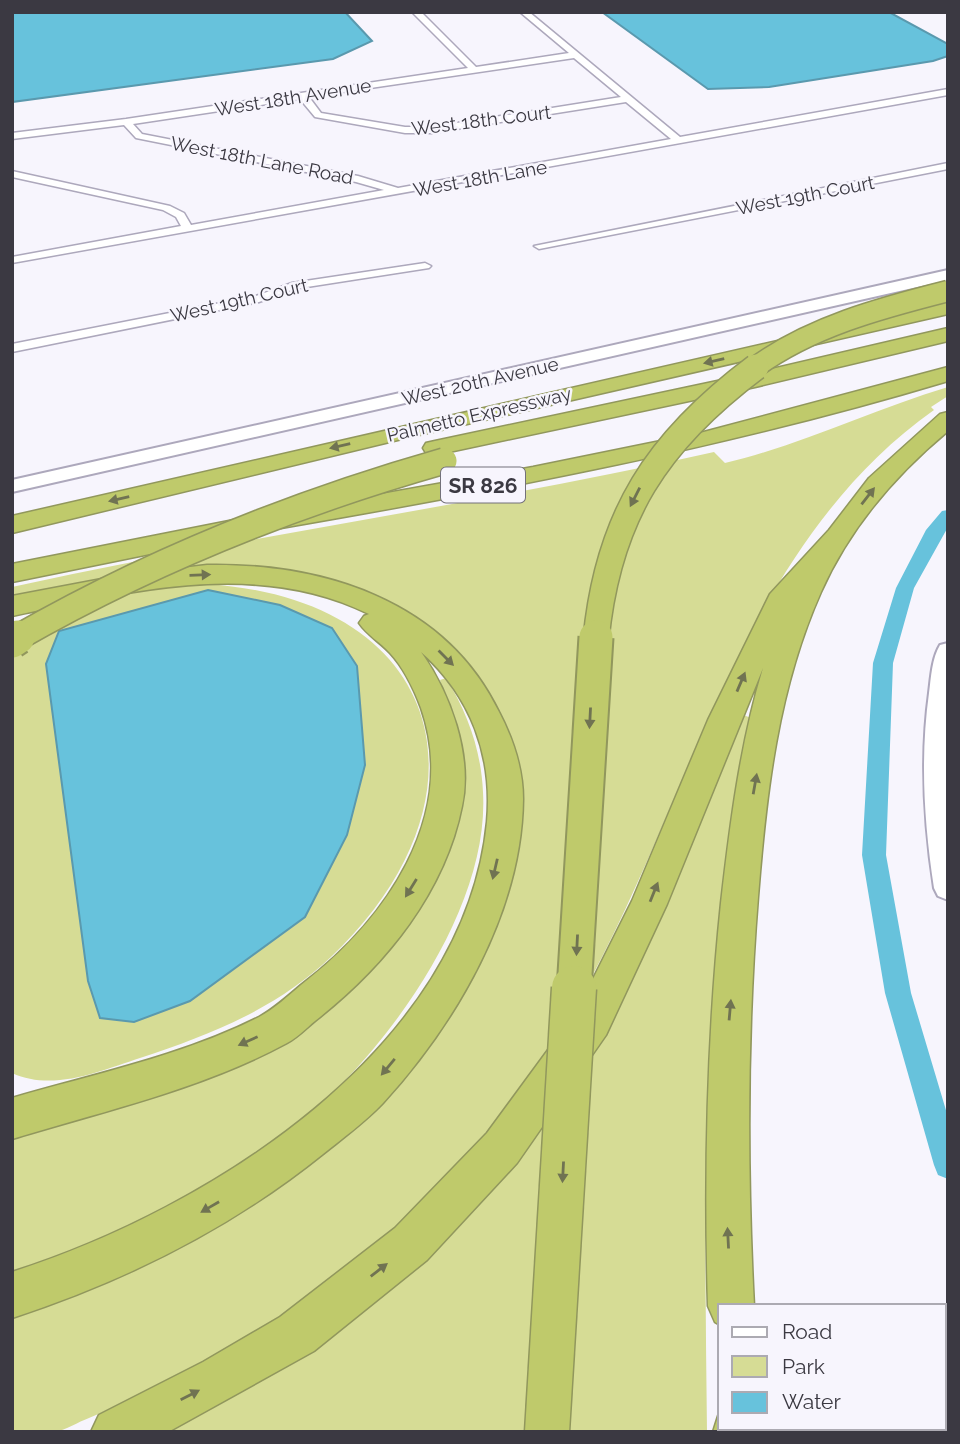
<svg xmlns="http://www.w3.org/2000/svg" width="960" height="1444" font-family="Raleway,sans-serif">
<rect width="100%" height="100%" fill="#f7f5fd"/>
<!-- green -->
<g fill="#d6dc95" fill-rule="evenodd">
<path d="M948 387V396L931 407 934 410C753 538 698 770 602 957 517 1124 383 1264 217 1354 175 1376 133 1400 89 1418 78 1422 66 1430 55 1432 42 1434 26 1432 12 1432V1318L388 1077 514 814 462 661 287 572 253 566 155 568 12 596V587C245 536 482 504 714 452L725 463C801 445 872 410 948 387Z"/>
<path d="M206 584C446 599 499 798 331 957 276 1009 210 1035 140 1058 100 1071 53 1092 12 1073V653L130 588ZM59 631 62 776 46 664Z"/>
<path d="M446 678C468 714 481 750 483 792 490 912 383 1057 293 1128 252 1161 205 1186 158 1211 140 1221 121 1233 102 1241 73 1253 42 1263 12 1273V1137L181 1086 407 911 450 718 440 680Z"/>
<path d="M741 714 751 718C737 771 731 826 724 880 701 1063 705 1248 707 1432H165L207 1411 301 1351 496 1179Z"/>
</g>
<!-- water -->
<g fill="#67c2dc" stroke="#5a99ae" stroke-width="2">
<polygon points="12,12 345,12 372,41 333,59 12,102"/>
<polygon points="602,12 889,12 948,44 948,56 933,61 769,87 708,89"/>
<polygon points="208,590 280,605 332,628 357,666 365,765 347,835 305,917 190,1001 134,1022 100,1018 88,981 46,664 59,631"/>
</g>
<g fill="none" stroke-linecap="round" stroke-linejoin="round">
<!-- canal -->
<polygon fill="#67c2dc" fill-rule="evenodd" points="948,510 948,527 914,588 893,663 886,855 911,993 948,1117 948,1179 938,1175 934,1165 885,993 862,855 873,663 896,588 926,530 942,511"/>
<defs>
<g id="street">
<path d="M412 12H421L476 67 569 53 520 12H529L680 137 948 89V95L12 263V257L181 226 176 217 163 210 12 177V171L170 206 184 213 191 225 384 190 356 182 136 138 124 125 12 139V133L126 119 468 68ZM574 58 621 97 432 127H405L321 113 309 97ZM300 99 315 117 405 133H432L626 102 671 139 398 188 358 176 142 134 133 124Z"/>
<polygon points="948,163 948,169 539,249 534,246"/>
<polygon points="425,263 431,266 429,268 294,289 259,302 12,352 12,344 256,296 292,283"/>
</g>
<g id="secondary">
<polygon points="948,270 948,280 12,492 12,480"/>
<path d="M948 643V900L938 896 934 888C924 823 920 758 929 693 931 677 932 658 940 645Z"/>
</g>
<g id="highway">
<polygon points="948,302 948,314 406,438 12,533 12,516"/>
<polygon points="948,328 948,341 755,387 435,455 426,453 423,448 426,443 435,441 755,373"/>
<path d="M948 367V381C729 447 506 489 281 528L272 526 268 520 272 514 281 512 533 467 700 433Z"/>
<path d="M948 412V431C895 475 849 529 821 592 778 688 766 794 758 897 747 1033 747 1170 754 1306H720V1325L715 1322 708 1306C704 1171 707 1037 721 903 730 824 740 745 763 668L667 904 606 1035 517 1163 427 1260 314 1351 168 1432H91L99 1415 203 1362 280 1317 395 1228 487 1133 578 1009 632 901 708 720 770 594 829 530 869 478 940 414Z"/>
<polygon points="234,520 243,523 247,529 243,535 12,582 12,564"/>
<path d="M207 565C323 563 445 600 499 712 513 739 523 768 523 799 522 911 456 1023 383 1103 365 1122 343 1138 323 1154 230 1229 125 1281 12 1318V1272C209 1209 465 1049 487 822 493 756 471 696 421 652 450 693 473 755 462 806 445 892 386 964 320 1017 309 1025 299 1037 287 1043 202 1089 104 1111 12 1139V1098C94 1074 182 1056 259 1017 274 1009 288 996 301 985 385 921 459 817 421 708 414 689 403 667 390 653 380 642 367 635 359 623L364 616 369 614C256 558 129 592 12 616V596L123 575Z"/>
<polygon points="720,1410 720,1428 762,1428 763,1432 713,1432"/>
</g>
</defs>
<!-- street casing -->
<use href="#street" stroke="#ada8bc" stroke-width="3"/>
<!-- secondary casing -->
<use href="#secondary" stroke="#ada8bc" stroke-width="4"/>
<!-- highway casing -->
<use href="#highway" stroke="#91975d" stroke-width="3"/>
<!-- street -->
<use href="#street" fill="#fff" fill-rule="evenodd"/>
<!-- secondary -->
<use href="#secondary" fill="#fff" fill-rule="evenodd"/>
<!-- highway -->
<use href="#highway" fill="#bfca6b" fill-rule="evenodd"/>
<defs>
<path id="highway-bridge-far3" d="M753 369C809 327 881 308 948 291"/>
<g id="highway-bridge-far2">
<path d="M15 639C151 561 293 504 444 461"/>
<path d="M596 639C608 516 657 441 756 367"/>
</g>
<g id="highway-bridge-far1">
<polyline points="12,641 18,637"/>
<polyline points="574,990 596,637"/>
</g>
<polyline id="highway-bridge" points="547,1432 574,988"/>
</defs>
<!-- highway-bridge-far3 casing -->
<use href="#highway-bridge-far3" stroke="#91975d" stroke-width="23" stroke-linecap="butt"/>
<!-- highway-bridge-far2 casing -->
<use href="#highway-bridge-far2" stroke="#91975d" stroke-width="28" stroke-linecap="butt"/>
<!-- highway-bridge-far1 casing -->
<use href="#highway-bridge-far1" stroke="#91975d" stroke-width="37" stroke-linecap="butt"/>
<!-- highway-bridge casing -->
<use href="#highway-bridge" stroke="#91975d" stroke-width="47" stroke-linecap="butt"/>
<!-- highway-bridge-far3 -->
<use href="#highway-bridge-far3" stroke="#bfca6b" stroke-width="20"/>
<!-- highway-bridge-far2 -->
<use href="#highway-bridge-far2" stroke="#bfca6b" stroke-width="25"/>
<!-- highway-bridge-far1 -->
<use href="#highway-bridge-far1" stroke="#bfca6b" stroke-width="33"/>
<!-- highway-bridge -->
<use href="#highway-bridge" stroke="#bfca6b" stroke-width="44"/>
</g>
<!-- one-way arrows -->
<defs><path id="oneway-solid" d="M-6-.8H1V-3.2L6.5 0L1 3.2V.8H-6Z" transform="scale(1.75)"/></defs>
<g fill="#707352">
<use href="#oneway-solid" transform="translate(714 361) rotate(167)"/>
<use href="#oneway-solid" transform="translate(340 446) rotate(167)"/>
<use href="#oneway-solid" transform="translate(868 496) rotate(-52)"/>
<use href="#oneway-solid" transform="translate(635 497) rotate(117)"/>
<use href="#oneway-solid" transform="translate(119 499) rotate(167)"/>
<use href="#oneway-solid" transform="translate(200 575) rotate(-2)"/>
<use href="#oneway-solid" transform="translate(446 658) rotate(45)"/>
<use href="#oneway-solid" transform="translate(741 682) rotate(-67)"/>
<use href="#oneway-solid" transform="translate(590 718) rotate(93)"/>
<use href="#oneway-solid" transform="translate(755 784) rotate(-80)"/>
<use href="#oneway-solid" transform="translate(495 869) rotate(103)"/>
<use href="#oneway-solid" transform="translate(411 888) rotate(122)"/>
<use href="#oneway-solid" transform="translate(654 892) rotate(-68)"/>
<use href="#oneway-solid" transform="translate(577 945) rotate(93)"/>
<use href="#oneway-solid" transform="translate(730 1010) rotate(-85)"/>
<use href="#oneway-solid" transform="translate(248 1041) rotate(156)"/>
<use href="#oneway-solid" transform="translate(388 1067) rotate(130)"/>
<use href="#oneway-solid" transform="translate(563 1172) rotate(93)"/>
<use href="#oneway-solid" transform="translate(210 1207) rotate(150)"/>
<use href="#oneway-solid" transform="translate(728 1238) rotate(-93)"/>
<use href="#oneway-solid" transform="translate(379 1270) rotate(-38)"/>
<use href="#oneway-solid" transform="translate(190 1395) rotate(-27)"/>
</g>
<g text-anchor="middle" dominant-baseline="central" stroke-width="5" stroke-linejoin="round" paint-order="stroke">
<!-- far-street labels -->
<g font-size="19" fill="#3b3942" stroke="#f7f5fd">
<text transform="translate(293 97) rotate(-9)">West 18th Avenue</text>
<text transform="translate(481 120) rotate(-7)">West 18th Court</text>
<text transform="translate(262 160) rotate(11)">West 18th Lane Road</text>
<text transform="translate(480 178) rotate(-10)">West 18th Lane</text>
<text transform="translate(805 195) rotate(-11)">West 19th Court</text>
<text transform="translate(239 300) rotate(-13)">West 19th Court</text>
<text transform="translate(480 381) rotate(-13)">West 20th Avenue</text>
<text transform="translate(479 414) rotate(-13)">Palmetto Expressway</text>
</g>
<!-- shield labels -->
<rect fill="#f7f5fd" stroke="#73717a" stroke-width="2" x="441" y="467.5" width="84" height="35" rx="5"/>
<g font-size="21" font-weight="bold" fill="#3b3942">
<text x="483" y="485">SR 826</text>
</g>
</g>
<!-- border -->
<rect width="960" height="1444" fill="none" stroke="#3b3942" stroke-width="28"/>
<!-- legend -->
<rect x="718" y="1304" width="228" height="126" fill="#f7f5fd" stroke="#acaab2" stroke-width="2"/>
<rect x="732" y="1327" width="35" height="10" fill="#ffffff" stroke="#acaab2" stroke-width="2"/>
<text x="782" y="1339" font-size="21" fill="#3b3942">Road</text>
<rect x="732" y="1356" width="35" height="21" fill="#d6dc95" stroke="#acaab2" stroke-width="2"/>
<text x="782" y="1374" font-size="21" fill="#3b3942">Park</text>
<rect x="732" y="1392" width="35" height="21" fill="#67c2dc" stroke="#acaab2" stroke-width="2"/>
<text x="782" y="1409" font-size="21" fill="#3b3942">Water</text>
</svg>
